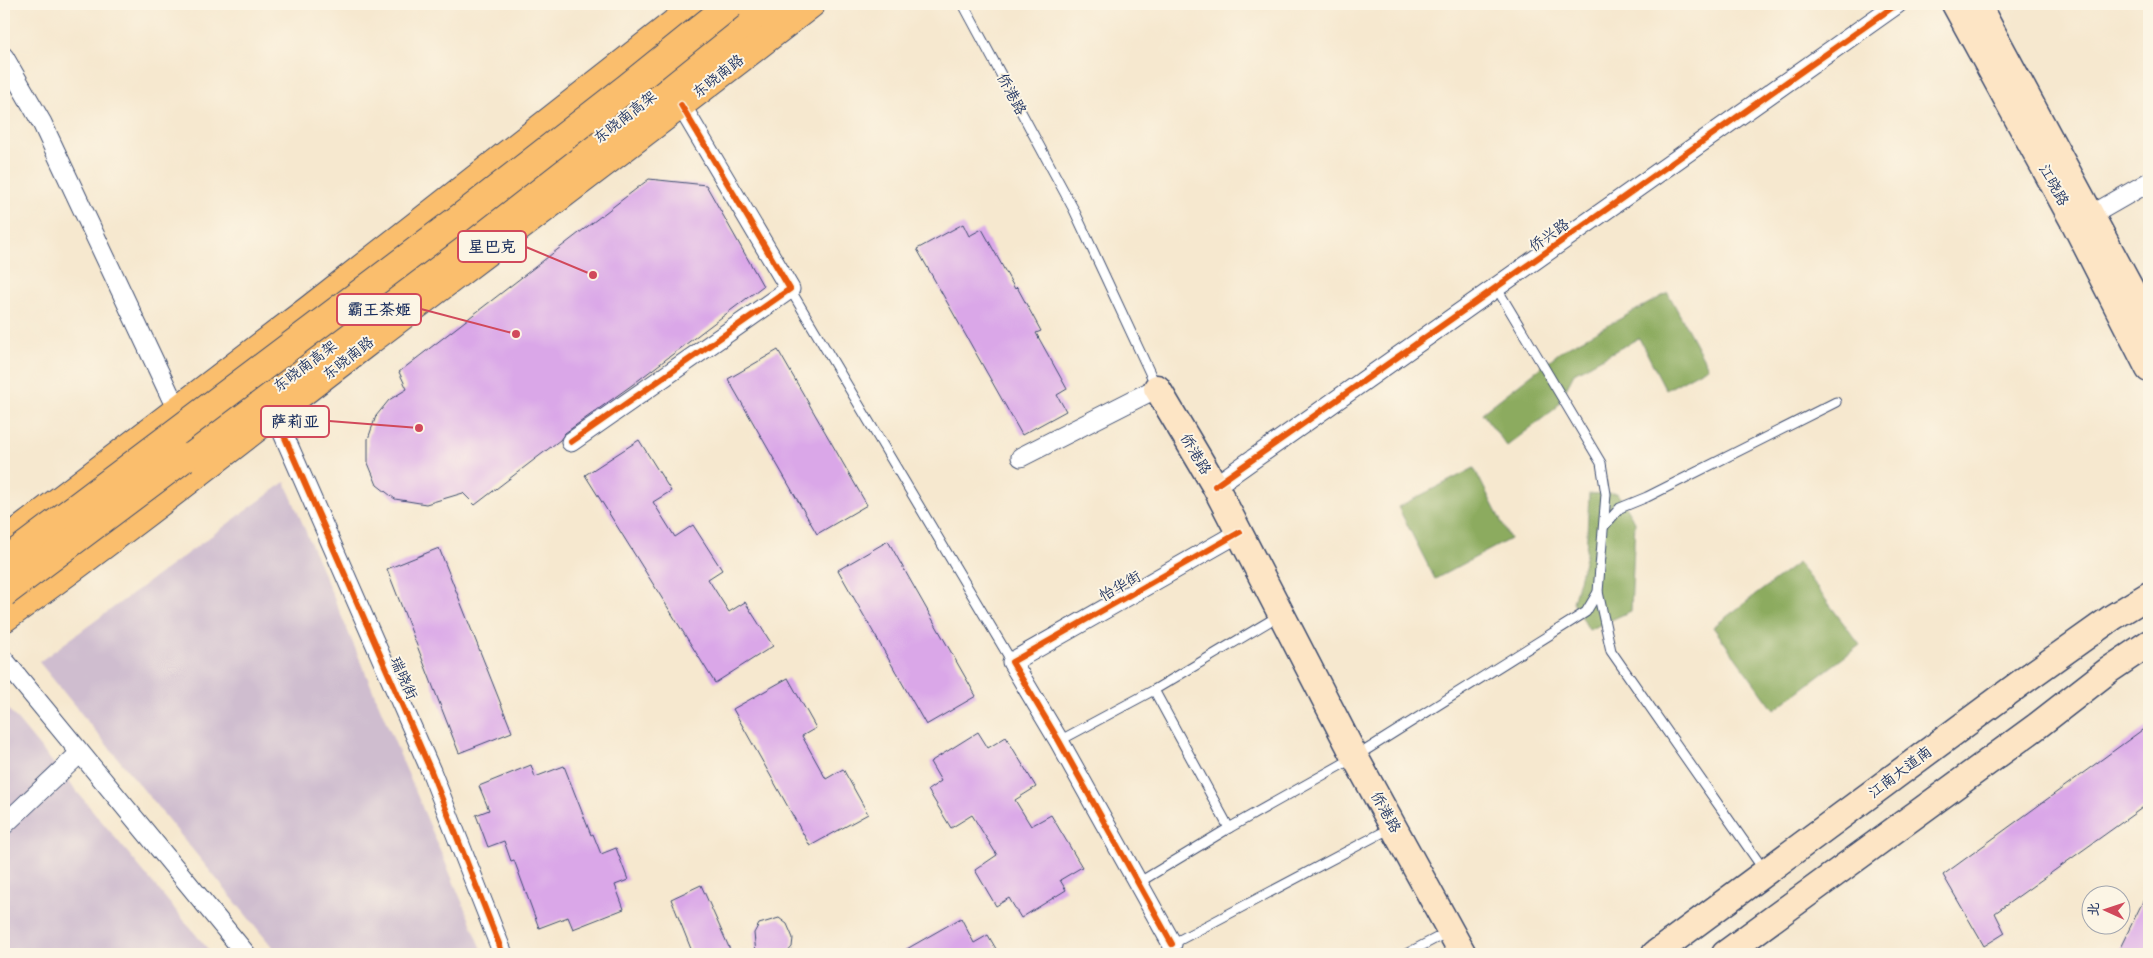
<svg xmlns="http://www.w3.org/2000/svg" width="2153" height="958" font-family="Itim,'LXGW WenKai TC',sans-serif">
<rect width="100%" height="100%" fill="#fcf5e5"/>
<filter id="ink" filterUnits="userSpaceOnUse"><feTurbulence type="fractalNoise" baseFrequency=".02" numOctaves="2"/><feDisplacementMap in="SourceGraphic" scale="10" xChannelSelector="R" yChannelSelector="G"/><feConvolveMatrix kernelMatrix="1 2 1 2 8 2 1 2 1" color-interpolation-filters="sRGB"/></filter>
<filter id="wash" filterUnits="userSpaceOnUse"><feTurbulence type="fractalNoise" baseFrequency=".0096" numOctaves="4" result="noise"/><feDisplacementMap in="SourceGraphic" scale="20" xChannelSelector="R" yChannelSelector="G"/><feGaussianBlur stdDeviation="1.12" result="paint"/><feColorMatrix in="noise" values="0 0 0 0 0 0 0 0 0 0 0 0 0 0 0 0 0 1.4 0 .05"/><feComposite in="paint" operator="in"/></filter>
<g filter="url(#wash)">
<rect width="100%" height="100%" fill="#f6e8cf"/>
<!-- industrial -->
<g fill="#cfbdcf">
<polygon points="285,482 484,954 278,954 39,662"/>
<polygon points="4,704 212,954 4,954"/>
</g>
<!-- forest -->
<g fill="#8cab5f" stroke="#546d5e">
<polygon points="1668,293 1708,367 1666,390 1639,338 1574,373 1556,408 1507,446 1482,413 1564,349"/>
<polygon points="1474,468 1510,539 1435,579 1398,507"/>
<polygon points="1617,493 1635,522 1631,611 1589,630 1573,602 1586,554 1589,494"/>
<polygon points="1798,563 1860,645 1774,710 1713,627"/>
</g>
<g id="blocks">
<!-- building -->
<g fill="#daa7e8">
<polygon points="649,179 706,185 763,286 632,385 565,433 560,440 475,505 463,493 426,504 395,499 377,485 368,463 368,439 376,416 389,400 407,389 399,372"/>
<polygon points="963,224 969,236 982,229 1015,289 1017,287 1041,331 1036,333 1067,389 1057,395 1066,411 1022,435 917,249"/>
<polygon points="778,350 867,505 817,534 728,379"/>
<polygon points="639,440 671,491 653,502 675,537 693,525 722,570 708,579 729,612 745,602 773,646 715,683 585,475"/>
<polygon points="888,541 976,696 926,725 838,570"/>
<polygon points="439,548 512,732 459,753 387,569"/>
<polygon points="788,678 816,728 802,736 826,779 843,769 868,814 810,846 733,709"/>
<polygon points="2149,725 2149,803 1995,913 2005,933 1984,946 1943,875"/>
<polygon points="978,732 988,748 1006,737 1036,787 1015,800 1031,826 1051,815 1082,867 1060,880 1066,890 1021,918 1009,898 996,906 975,870 997,855 972,815 951,828 928,790 941,781 930,762"/>
<polygon points="531,765 535,777 564,766 591,835 593,834 601,854 616,848 628,880 615,885 624,909 573,929 568,917 539,928 514,860 511,861 504,841 488,847 476,815 489,810 479,786"/>
<polygon points="701,885 732,954 693,954 671,899"/>
<polygon points="2149,889 2149,954 2117,954"/>
<polygon points="779,918 787,924 793,938 792,947 786,954 756,954 754,933 759,924"/>
<polygon points="961,918 974,943 988,935 999,954 898,954"/>
</g>
</g>
</g>
<g filter="url(#ink)">
<use href="#blocks" fill-opacity="0" stroke="#3c4b6f" stroke-width="1"/>
<g fill="none" stroke-linecap="round" stroke-linejoin="round">
<defs>
<g id="lane">
<polyline points="963,4 1074,210 1156,386"/>
<polyline points="790,289 1012,662"/>
<polyline points="1604,526 1620,508 1647,497 1836,402"/>
<polyline points="1598,592 1611,651 1764,870"/>
<polyline points="1154,690 1229,828"/>
<polyline points="1059,741 1154,690 1280,615"/>
<polyline points="1138,883 1229,828 1355,757 1586,612 1598,592 1606,494 1601,463 1496,287"/>
<polyline points="1172,944 1391,828"/>
<polyline points="1406,954 1448,932"/>
</g>
<g id="street">
<polyline points="4,57 42,123 177,410"/>
<polyline points="2081,221 2149,182"/>
<polyline points="275,415 431,771 503,954"/>
<polyline points="571,442 790,289 681,105"/>
<polyline points="1021,457 1157,388"/>
<polyline points="1215,486 1897,4"/>
<polyline points="4,660 246,954"/>
<polyline points="4,825 80,753"/>
<polyline points="1172,944 1059,741 1012,662 1240,532"/>
</g>
<g id="secondary">
<polyline points="1955,4 2075,224 2149,369"/>
<polyline points="1977,4 2149,323"/>
<polyline points="1157,388 1215,486 1355,757 1463,954"/>
<polyline points="1655,954 2026,679 2113,617 2149,595"/>
<polyline points="1725,954 2037,726 2109,670 2149,643"/>
</g>
<g id="primary">
<polyline points="4,543 310,309 699,4"/>
<path d="M4 618C127 530 245 436 365 344 514 231 663 119 811 4"/>
</g>
<polyline id="highway" points="184,458 429,272 768,4"/>
</defs>
<!-- lane casing -->
<use href="#lane" stroke="#3c4b6f" stroke-width="11"/>
<!-- street casing -->
<use href="#street" stroke="#3c4b6f" stroke-width="21"/>
<!-- secondary casing -->
<use href="#secondary" stroke="#3c4b6f" stroke-width="29"/>
<!-- primary casing -->
<use href="#primary" stroke="#3c4b6f" stroke-width="30"/>
<!-- highway casing -->
<use href="#highway" stroke="#3c4b6f" stroke-width="30"/>
<!-- lane -->
<use href="#lane" stroke="#fff" stroke-width="9"/>
<!-- street -->
<use href="#street" stroke="#fff" stroke-width="19"/>
<!-- secondary -->
<use href="#secondary" stroke="#fde5c5" stroke-width="26"/>
<!-- primary -->
<use href="#primary" stroke="#fabe6d" stroke-width="28"/>
<!-- highway -->
<use href="#highway" stroke="#fabe6d" stroke-width="28"/>
<defs>
<g id="highway-bridge">
<polyline points="4,562 456,221 628,87 731,4"/>
<polyline points="4,593 184,458"/>
</g>
</defs>
<!-- highway-bridge casing -->
<use href="#highway-bridge" stroke="#3c4b6f" stroke-width="30" stroke-linecap="butt"/>
<!-- highway-bridge -->
<use href="#highway-bridge" stroke="#fabe6d" stroke-width="28"/>
<defs>
<g id="cycleway">
<polyline points="275,415 431,771 503,954"/>
<polyline points="571,442 790,289 681,105"/>
<polyline points="1215,486 1897,4"/>
<polyline points="1172,944 1059,741 1012,662 1240,532"/>
</g>
</defs>
<!-- cycleway casing -->
<use href="#cycleway" stroke="#fcf5e5" stroke-width="9"/>
<!-- cycleway -->
<use href="#cycleway" stroke="#e8590c" stroke-width="6"/>
</g>
</g>
<g text-anchor="middle" dominant-baseline="central" stroke-width="4" stroke-linejoin="round" paint-order="stroke">
<!-- street labels -->
<g font-size="15" fill="#1b2f5e" stroke="#fcf5e5">
<text transform="translate(718 76) rotate(-38)">东晓南路</text>
<text transform="translate(1012 94) rotate(62)">侨港路</text>
<text transform="translate(625 117) rotate(-38)">东晓南高架</text>
<text transform="translate(2054 185) rotate(61)">江晓路</text>
<text transform="translate(1549 235) rotate(-35)">侨兴路</text>
<text transform="translate(348 358) rotate(-38)">东晓南路</text>
<text transform="translate(305 366) rotate(-37)">东晓南高架</text>
<text transform="translate(1196 454) rotate(59)">侨港路</text>
<text transform="translate(1120 586) rotate(-30)">怡华街</text>
<text transform="translate(404 678) rotate(66)">瑞晓街</text>
<text transform="translate(1900 772) rotate(-37)">江南大道南</text>
<text transform="translate(1386 812) rotate(61)">侨港路</text>
</g>
</g>
<!-- callouts -->
<path fill="none" stroke="#d1495b" stroke-width="2" d="M593 275L526 247M516 334L421 309M419 428L329 421"/>
<g fill="#d1495b" stroke="#fcf5e5" stroke-width="2">
<circle cx="593" cy="275" r="5"/>
<circle cx="516" cy="334" r="5"/>
<circle cx="419" cy="428" r="5"/>
</g>
<g fill="#fcf5e5" stroke="#d1495b" stroke-width="2">
<rect x="458" y="231" width="68" height="31" rx="5"/>
<rect x="337" y="294" width="84" height="31" rx="5"/>
<rect x="261" y="406" width="68" height="31" rx="5"/>
</g>
<g font-size="16" text-anchor="middle" font-weight="bold" fill="#1b2f5e">
<text x="492" y="252">星巴克</text>
<text x="379" y="315">霸王茶姬</text>
<text x="295" y="427">萨莉亚</text>
</g>
<!-- margin -->
<rect width="2153" height="958" fill="none" stroke="#fcf5e5" stroke-width="20"/>
<!-- north arrow -->
<g transform="translate(2106 910) rotate(273)"><circle r="24" fill="#fcf5e5" stroke="#a2a6af"/>
<path d="M0-4L9 19L0 12L-9 19Z" fill="#d1495b"/>
<text y="-8" font-size="14" font-weight="bold" text-anchor="middle" fill="#1b2f5e">北</text>
</g>
</svg>
